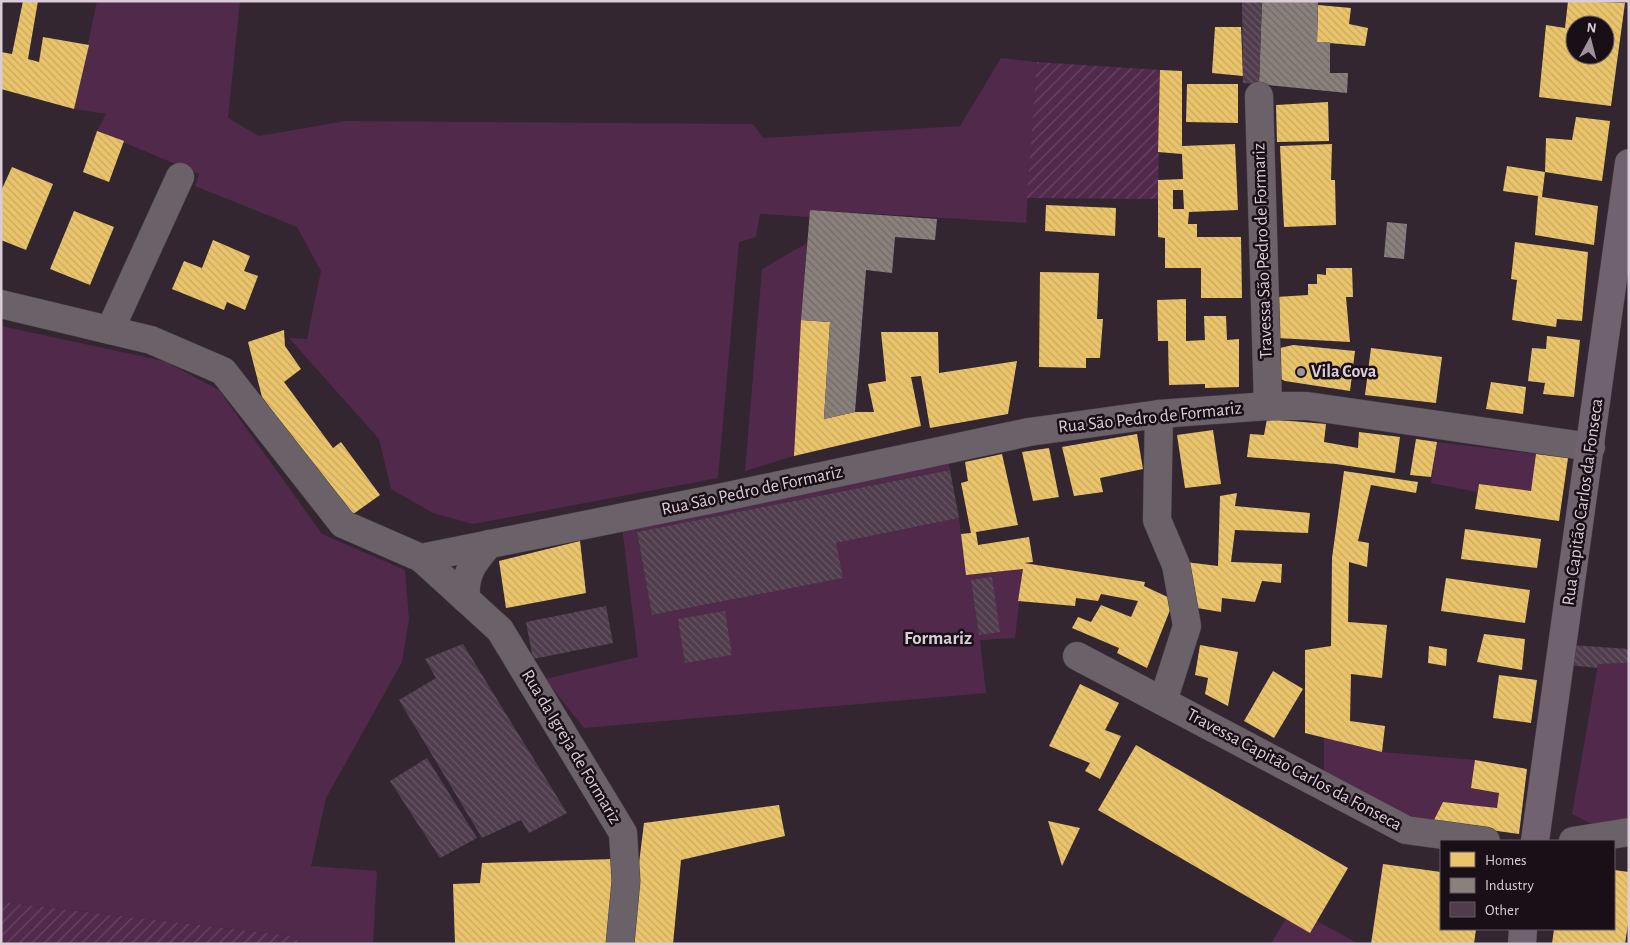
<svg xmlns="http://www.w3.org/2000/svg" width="1630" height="945" font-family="'Alegreya Sans',sans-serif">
<defs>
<pattern id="garden-furrows" width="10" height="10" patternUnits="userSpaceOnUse" patternTransform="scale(1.25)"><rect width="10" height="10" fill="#51294b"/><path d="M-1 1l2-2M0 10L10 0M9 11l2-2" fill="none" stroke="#694764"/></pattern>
<pattern id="homes-back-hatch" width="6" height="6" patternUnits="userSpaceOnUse" patternTransform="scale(1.25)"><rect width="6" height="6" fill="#e9c46a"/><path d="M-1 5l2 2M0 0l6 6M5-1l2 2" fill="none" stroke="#c8a962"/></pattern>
<pattern id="industry-back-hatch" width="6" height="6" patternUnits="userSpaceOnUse" patternTransform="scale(1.25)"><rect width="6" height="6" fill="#8a817c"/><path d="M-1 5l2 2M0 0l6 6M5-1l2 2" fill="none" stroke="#716967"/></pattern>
<pattern id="building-back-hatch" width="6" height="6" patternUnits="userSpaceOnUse" patternTransform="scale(1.25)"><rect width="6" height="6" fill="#4f3c4c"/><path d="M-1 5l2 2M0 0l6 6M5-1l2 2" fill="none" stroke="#685765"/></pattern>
</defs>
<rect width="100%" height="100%" fill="#332630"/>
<!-- grass -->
<g fill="#51294b">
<polygon points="97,1 240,1 228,118 259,136 346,121 753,124 763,138 960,126 1001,58 1037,62 1026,223 811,210 810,217 760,214 756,237 739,242 718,478 473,524 433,513 391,489 379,439 289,338 307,339 321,271 297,227 195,186 199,174 97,131 106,114 74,109"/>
<polygon points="807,243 794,456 745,471 762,269"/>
<polygon points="1,326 164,361 219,390 322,534 405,570 409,619 402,662 326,798 311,866 377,871 373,944 302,944 292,936 1,902"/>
<polygon points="1437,442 1536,454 1531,491 1479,484 1477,492 1431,483"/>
<polygon points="948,460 950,470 637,532 652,615 842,578 836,543 959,518 966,575 1023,569 1015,638 980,640 986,693 584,728 545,679 638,657 622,527"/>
<polygon points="1629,663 1629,818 1592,824 1572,814 1598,664"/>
<polygon points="1324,737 1382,752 1475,760 1471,788 1499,793 1497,808 1443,802 1433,822 1401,813 1324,771"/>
<polygon points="1286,918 1317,921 1359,944 1271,944"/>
</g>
<!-- garden -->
<g fill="url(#garden-furrows)">
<polygon points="1037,62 1160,70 1158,199 1027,198"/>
<polygon points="1,902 292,936 302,944 1,944"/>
</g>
<!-- homes -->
<g fill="url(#homes-back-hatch)" fill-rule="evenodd">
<polygon points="23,1 38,1 28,59 39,62 43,37 89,45 74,109 1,89 1,52 12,54"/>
<path d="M1568 1 1625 3 1611 106 1539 97 1546 25 1565 28ZM1575 25H1605V55H1575Z"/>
<polygon points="1318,5 1351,8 1349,24 1368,28 1365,46 1317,42"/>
<polygon points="1215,27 1241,27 1243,76 1212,73"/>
<path d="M1160 70 1182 71V146L1235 144 1238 210 1189 212 1188 224H1197V237H1241L1242 298H1201V268H1165V238L1158 237V180L1183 179 1182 154 1158 152ZM1173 190H1183L1184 209H1173Z"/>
<polygon points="1187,84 1238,84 1238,123 1186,122"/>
<polygon points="1328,102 1329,141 1277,142 1276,105"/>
<polygon points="1576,117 1610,121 1602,181 1545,172 1546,138 1572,140"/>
<polygon points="97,131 124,141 109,182 83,172"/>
<polygon points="1332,144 1331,180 1335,180 1336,225 1284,227 1280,146"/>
<polygon points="1507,166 1545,172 1542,197 1598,206 1594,245 1535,235 1538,196 1503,191"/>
<polygon points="12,167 53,184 26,250 1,240 1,191"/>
<polygon points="1046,205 1116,208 1115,236 1045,231"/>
<polygon points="74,211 114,227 90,285 50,269"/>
<polygon points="213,240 250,256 244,271 258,276 245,310 227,302 224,310 172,289 184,261 202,268"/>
<polygon points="1515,242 1588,252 1582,321 1557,319 1556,327 1512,320 1517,280 1511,279"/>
<polygon points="1326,268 1352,268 1353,297 1346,297 1350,342 1277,338 1276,297 1308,295 1308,284 1317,284 1317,274 1326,275"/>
<polygon points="1040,272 1099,273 1097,319 1103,319 1100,358 1086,358 1086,368 1039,367"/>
<polygon points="1186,299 1186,341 1205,340 1204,316 1226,316 1227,340 1239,339 1239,387 1205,388 1205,384 1169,385 1168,341 1158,341 1157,300"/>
<polygon points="801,320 830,322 824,419 855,412 874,412 868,384 886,381 881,332 938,332 939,373 1017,361 1008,414 930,428 921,376 911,377 921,426 794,456"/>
<polygon points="284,330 285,346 301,369 284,382 333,448 341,442 380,495 349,517 262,397 248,342"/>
<polygon points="1547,336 1580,340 1574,397 1543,394 1545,383 1528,381 1532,348 1546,349"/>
<polygon points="1293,345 1355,351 1350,391 1285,381 1277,377 1280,348"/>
<polygon points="1371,348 1442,357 1436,403 1365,395"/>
<polygon points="1491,382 1526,387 1523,414 1486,409"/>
<polygon points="1267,419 1326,424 1324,442 1358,448 1359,432 1400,437 1395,473 1336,464 1247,457 1250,434 1264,435"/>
<polygon points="1213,430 1221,484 1185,488 1177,435"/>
<polygon points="1137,434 1143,469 1100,478 1103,492 1074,496 1062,447"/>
<polygon points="1416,439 1437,442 1431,477 1410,475"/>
<polygon points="1049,448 1059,497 1033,501 1022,452"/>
<polygon points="1002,454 1018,525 976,532 978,545 1029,537 1033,562 1024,563 1145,582 1144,586 1174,600 1147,668 1117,653 1119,648 1072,628 1078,617 1091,622 1101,605 1131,617 1138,601 1101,594 1098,601 1076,598 1075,606 1018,601 1023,569 966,575 961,534 971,533 961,483 968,481 965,462"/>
<polygon points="1536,454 1568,458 1559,521 1475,509 1479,484 1531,491"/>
<polygon points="1344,471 1418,482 1416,493 1371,485 1358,541 1369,543 1367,567 1349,562 1348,622 1387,625 1382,678 1351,674 1350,721 1385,726 1382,752 1305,733 1305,650 1331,646 1332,558"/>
<polygon points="1237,493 1235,506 1310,513 1308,533 1235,530 1231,562 1282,564 1281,583 1262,581 1255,602 1222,598 1221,612 1197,608 1186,562 1218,566 1220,496"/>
<polygon points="1465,529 1541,539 1537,568 1461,559"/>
<polygon points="580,541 586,593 506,608 499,561"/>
<polygon points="1446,578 1530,590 1525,623 1441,611"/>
<polygon points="1484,634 1525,639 1522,670 1477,662"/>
<polygon points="1200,645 1238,652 1228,706 1205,694 1208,678 1195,675"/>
<polygon points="1429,646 1447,649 1446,666 1428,663"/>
<polygon points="1273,671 1303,689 1274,738 1244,721"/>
<polygon points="1499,675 1537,680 1531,723 1493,718"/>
<polygon points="1080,684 1119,703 1105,730 1121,736 1100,779 1085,771 1090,763 1049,746"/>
<polygon points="1136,745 1348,868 1310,933 1098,810"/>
<polygon points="1475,760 1527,769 1519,834 1433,822 1443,802 1497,808 1499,793 1471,788"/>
<polygon points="779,805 785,836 681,860 673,944 629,944 644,823"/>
<polygon points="1048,821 1080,828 1062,866"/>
<polygon points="614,859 611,944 455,944 453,884 480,883 482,863"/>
<polygon points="1383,864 1441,872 1441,929 1476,929 1474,944 1371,944"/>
<polygon points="1614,870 1629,872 1629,917 1625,944 1552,944 1554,929 1614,929"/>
</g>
<!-- industry -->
<g fill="url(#industry-back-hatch)">
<polygon points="1262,1 1318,1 1317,42 1330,42 1330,73 1348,73 1347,93 1259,84"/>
<polygon points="810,210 937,219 935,240 895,237 892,273 866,270 855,412 824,419 830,322 801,320"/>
<polygon points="1387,222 1407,224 1404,259 1384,257"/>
</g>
<!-- building -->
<g fill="url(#building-back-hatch)">
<polygon points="1242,1 1262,1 1259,84 1243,83"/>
<polygon points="950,470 959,518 836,543 843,578 652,615 637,532"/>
<polygon points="992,577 1000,632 979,635 971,580"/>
<polygon points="606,606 613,643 533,659 526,622"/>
<polygon points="725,611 732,655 685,663 678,619"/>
<polygon points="463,644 567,813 529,833 521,820 482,838 399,700 436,678 425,659"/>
<polygon points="1571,645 1629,649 1629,663 1598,664 1597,668 1569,665"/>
<polygon points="427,758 477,838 440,858 390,781"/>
</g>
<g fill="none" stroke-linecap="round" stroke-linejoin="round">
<defs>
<g id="minor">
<polyline points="1259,96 1268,406"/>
<polyline points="1,304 151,340 223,371 343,524 421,558 733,495 1029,432 1159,414 1268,406 1307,406 1591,447"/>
<polyline points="110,330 180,177"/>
<polyline points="1159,414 1157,520 1176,565 1187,626 1163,701"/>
<polyline points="421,558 500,630 623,833 626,881 620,944"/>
<path d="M466 599C464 573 473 563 489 544"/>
<polyline points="1077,656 1406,830 1486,841"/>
<polyline points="1573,841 1629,832"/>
</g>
<g id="major">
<polyline points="1535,841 1629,163"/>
<polyline points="1522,944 1523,929"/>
</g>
</defs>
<!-- minor casing -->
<use href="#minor" stroke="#4c414a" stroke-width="29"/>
<!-- major casing -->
<use href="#major" stroke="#4c414a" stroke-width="29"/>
<!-- minor -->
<use href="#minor" stroke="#6b6269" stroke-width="28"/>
<!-- major -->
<use href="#major" stroke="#71626f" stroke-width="28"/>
</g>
<!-- markers -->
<circle fill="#a0929d" stroke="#190f17" stroke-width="2" cx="1301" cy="372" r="5"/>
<g text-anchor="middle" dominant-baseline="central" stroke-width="5" stroke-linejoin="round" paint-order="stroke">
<!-- street labels -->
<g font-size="18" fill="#dbccd7" stroke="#190f17">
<text transform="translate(1263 251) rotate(-92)">Travessa São Pedro de Formariz</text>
<text transform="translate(1150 418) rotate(-6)">Rua São Pedro de Formariz</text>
<text transform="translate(752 491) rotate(-12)">Rua São Pedro de Formariz</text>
<text transform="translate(1583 502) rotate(-82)">Rua Capitão Carlos da Fonseca</text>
<text transform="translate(571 747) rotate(59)">Rua da Igreja de Formariz</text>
<text transform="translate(1294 770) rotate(28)">Travessa Capitão Carlos da Fonseca</text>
</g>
<!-- poi labels -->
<g font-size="18" font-weight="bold" fill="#dbccd7" stroke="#190f17" text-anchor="start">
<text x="1311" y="372">Vila Cova</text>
</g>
<!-- neighbourhood labels -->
<g font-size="19" font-weight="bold" fill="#dbccd7" stroke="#190f17">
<text x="938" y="638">Formariz</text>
</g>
</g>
<!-- border -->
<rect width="1630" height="945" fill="none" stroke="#dbccd7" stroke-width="5"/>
<!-- legend -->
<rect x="1440" y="840" width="175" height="90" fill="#190f17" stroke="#675b64"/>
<rect x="1450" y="852" width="25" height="15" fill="#e9c46a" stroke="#675b64"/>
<text x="1485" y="865" font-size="15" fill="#dbccd7">Homes</text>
<rect x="1450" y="878" width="25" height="15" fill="#8a817c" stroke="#675b64"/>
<text x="1485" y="890" font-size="15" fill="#dbccd7">Industry</text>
<rect x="1450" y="902" width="25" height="15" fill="#4f3c4c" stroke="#675b64"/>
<text x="1485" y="915" font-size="15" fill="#dbccd7">Other</text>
<!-- north arrow -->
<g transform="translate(1590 40) rotate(7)"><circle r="24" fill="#190f17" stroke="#675b64"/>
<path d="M0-4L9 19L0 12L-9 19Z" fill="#a0929d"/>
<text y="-8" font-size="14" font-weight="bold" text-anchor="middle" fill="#dbccd7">N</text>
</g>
</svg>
